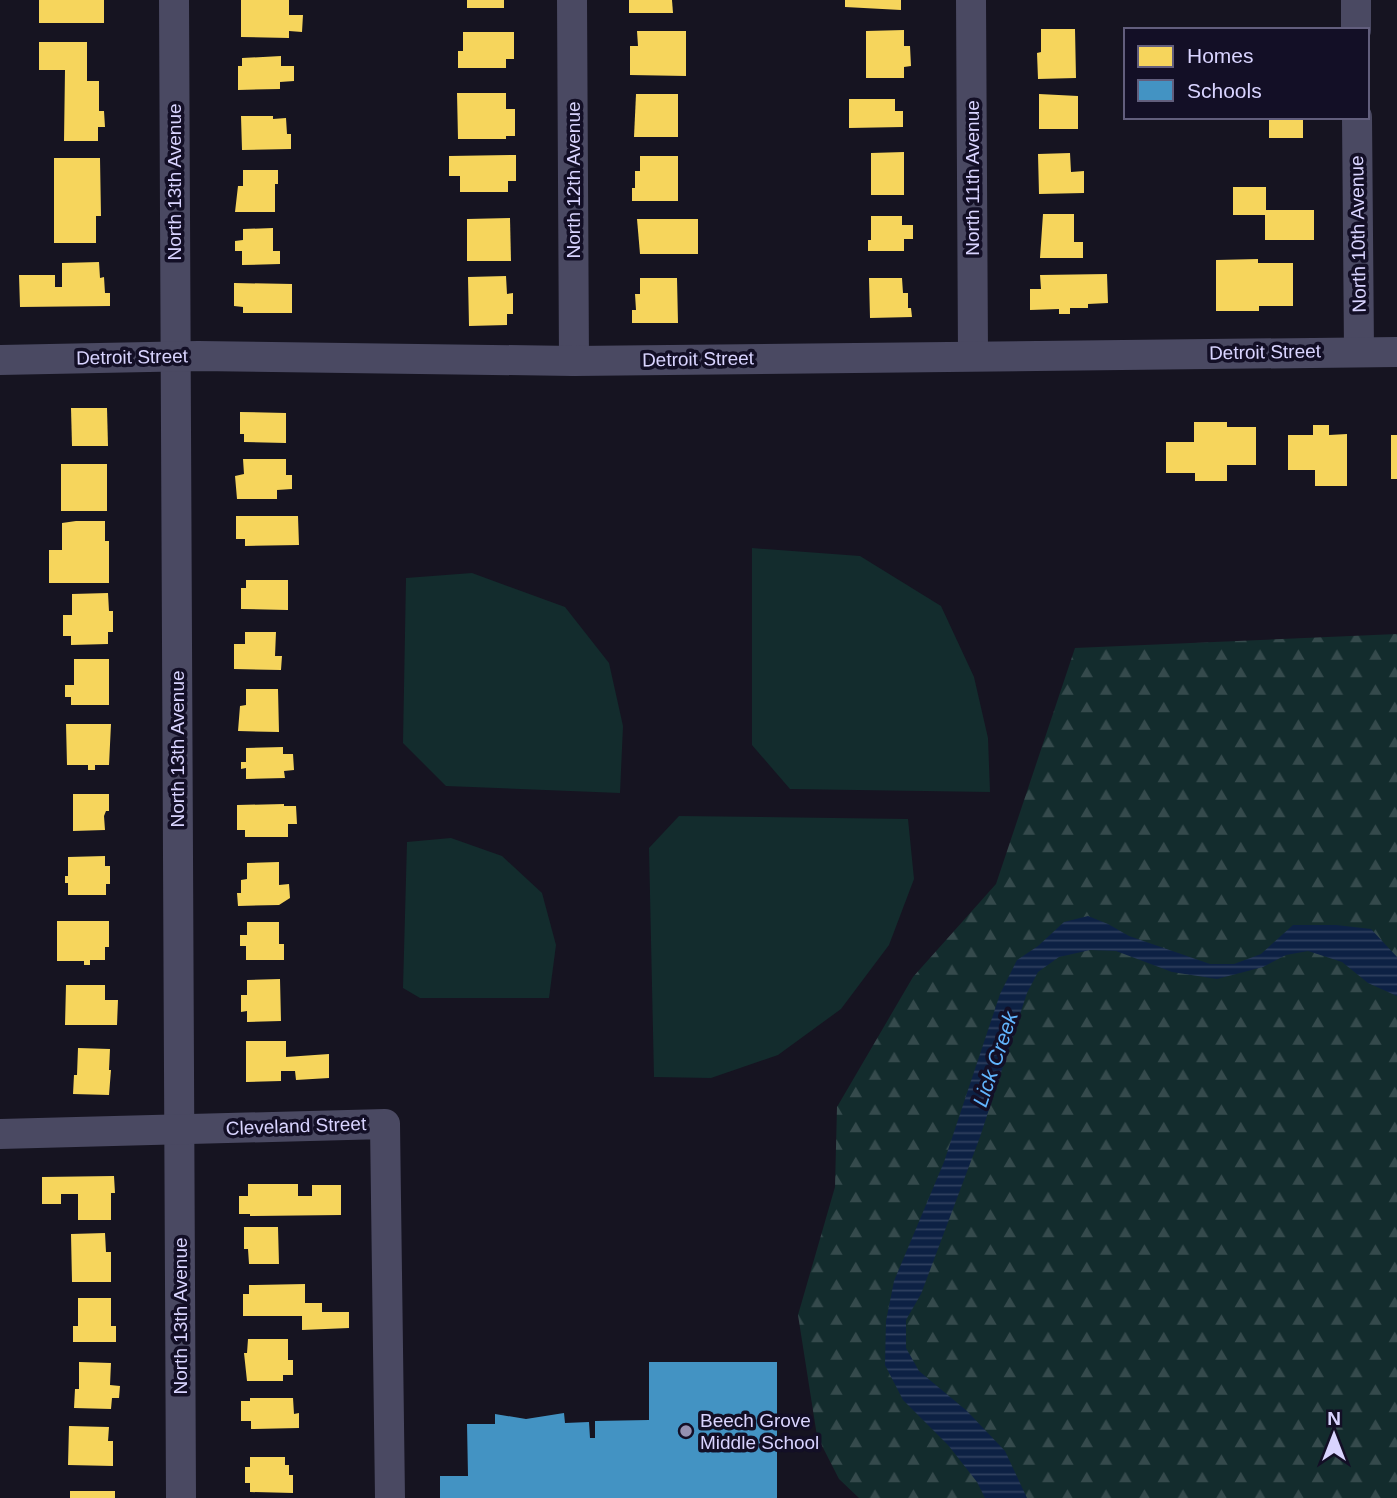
<svg xmlns="http://www.w3.org/2000/svg" width="1397" height="1498" font-family="Arial,sans-serif">
<defs>
<pattern id="forest-firs" width="22" height="20" patternUnits="userSpaceOnUse" patternTransform="scale(1.75)"><rect width="22" height="20" fill="#132c2d"/><path d="M5 1l3.5 6h-7zM16 11l3.5 6h-7z" fill="#354a4c"/></pattern>
<pattern id="water-rules" width="6" height="5" patternUnits="userSpaceOnUse" patternTransform="scale(1.75)"><rect width="6" height="5" fill="#0d2144"/><path d="M0 2.5h6" fill="none" stroke="#304060"/></pattern>
</defs>
<rect width="100%" height="100%" fill="#161421"/>
<!-- green -->
<g fill="#132c2d">
<polygon points="752,548 860,556 941,606 974,677 988,738 990,792 790,789 752,745"/>
<polygon points="472,573 565,607 609,663 623,726 620,793 446,786 403,743 406,578"/>
<polygon points="679,816 908,819 914,879 889,945 841,1009 778,1055 711,1078 654,1077 649,848"/>
<polygon points="451,838 502,856 542,893 556,945 549,998 420,998 403,988 407,842"/>
</g>
<!-- forest -->
<polygon fill="url(#forest-firs)" points="1397,634 1397,1498 859,1498 839,1479 817,1436 798,1315 835,1187 837,1107 913,977 996,884 1075,648"/>
<!-- water -->
<polygon fill="url(#water-rules)" points="1088,916 1108,924 1129,936 1210,964 1234,964 1261,954 1293,925 1336,925 1371,929 1397,957 1397,996 1368,983 1342,962 1308,951 1286,955 1263,967 1217,979 1172,972 1116,951 1090,950 1059,957 1038,972 1027,993 980,1137 921,1294 906,1320 906,1348 919,1371 967,1411 1005,1451 1027,1498 985,1498 977,1482 948,1445 903,1400 885,1365 886,1321 894,1281 944,1162 1000,994 1017,960 1038,946 1064,922"/>
<!-- homes -->
<g fill="#f6d55c">
<rect x="39" y="0" width="65" height="23"/>
<polygon points="241,0 289,0 289,15 303,15 302,32 289,31 289,38 241,37"/>
<rect x="467" y="0" width="37" height="8"/>
<polygon points="629,0 672,0 673,13 629,13"/>
<polygon points="845,0 901,0 901,10 845,7"/>
<polygon points="1041,29 1075,29 1076,78 1038,79 1037,53 1041,52"/>
<polygon points="904,30 904,46 910,46 911,66 904,67 904,78 866,78 866,31"/>
<polygon points="637,31 686,31 686,76 630,75 630,46 638,46"/>
<polygon points="463,32 514,32 514,59 506,59 506,68 458,68 458,51 463,51"/>
<polygon points="39,42 87,42 87,81 99,81 99,111 104,111 105,127 98,127 98,141 64,141 65,70 39,70"/>
<polygon points="281,56 281,66 294,66 294,81 280,82 280,89 238,90 238,66 242,66 242,58"/>
<polygon points="457,93 506,93 506,109 515,109 515,136 506,136 506,139 458,139"/>
<polygon points="636,94 678,94 678,137 634,137"/>
<polygon points="1039,94 1078,96 1078,129 1039,129"/>
<polygon points="849,99 895,99 895,111 903,111 903,127 849,128"/>
<polygon points="241,116 273,116 273,119 286,118 287,134 291,134 291,149 242,150"/>
<rect x="1269" y="117" width="34" height="21"/>
<polygon points="904,152 904,195 871,195 871,153"/>
<polygon points="1070,153 1071,172 1084,171 1084,193 1039,194 1038,154"/>
<polygon points="516,155 516,181 508,181 508,192 460,192 460,176 449,176 449,156"/>
<polygon points="640,156 678,156 678,201 632,201 632,188 635,188 635,171 640,171"/>
<polygon points="54,158 100,158 101,216 96,216 96,243 54,243"/>
<polygon points="243,170 278,170 278,184 275,184 275,212 235,212 238,186 243,186"/>
<polygon points="1233,187 1266,187 1266,210 1314,210 1314,240 1265,240 1265,215 1233,215"/>
<polygon points="1043,214 1074,214 1074,242 1083,242 1083,258 1040,258"/>
<polygon points="871,216 902,216 902,225 913,225 913,239 904,239 904,251 868,251 868,240 871,240"/>
<polygon points="510,218 511,261 467,261 467,219"/>
<polygon points="637,219 698,219 698,254 640,254"/>
<polygon points="273,228 273,251 280,251 280,264 242,265 242,251 235,251 235,241 243,240 243,229"/>
<polygon points="1258,259 1258,263 1293,263 1293,306 1259,306 1259,311 1216,311 1216,260"/>
<polygon points="99,262 100,278 104,277 105,293 110,293 110,306 20,307 19,275 55,275 55,287 62,287 62,263"/>
<polygon points="1107,274 1108,303 1088,304 1088,308 1070,308 1070,314 1059,314 1059,309 1030,310 1030,289 1041,289 1040,275"/>
<polygon points="506,276 507,294 513,293 513,314 507,314 507,325 469,326 468,277"/>
<polygon points="640,278 677,278 678,323 632,323 632,310 636,310 635,294 640,294"/>
<polygon points="869,278 902,278 903,293 908,293 908,308 911,308 912,317 870,318"/>
<polygon points="234,283 292,284 292,313 243,313 243,307 234,306"/>
<polygon points="71,408 107,408 108,446 72,446"/>
<polygon points="240,412 286,413 286,443 244,442 244,434 240,434"/>
<polygon points="1194,422 1227,422 1227,427 1256,427 1256,465 1227,465 1227,481 1195,481 1195,473 1166,473 1166,442 1194,442"/>
<polygon points="1313,425 1329,425 1329,435 1347,434 1347,486 1315,486 1315,470 1288,470 1288,435 1313,435"/>
<rect x="1391" y="435" width="6" height="44"/>
<polygon points="243,459 286,459 286,475 292,475 292,489 277,490 277,499 237,499 235,476 244,474"/>
<rect x="61" y="464" width="46" height="47"/>
<polygon points="236,516 298,516 299,545 245,546 245,539 236,539"/>
<polygon points="76,521 105,521 105,541 109,541 109,583 49,583 49,550 62,550 62,523"/>
<polygon points="246,580 288,580 288,610 241,609 241,588 246,588"/>
<polygon points="108,593 109,611 113,611 113,632 108,632 108,644 71,645 71,636 63,636 63,615 72,615 72,594"/>
<polygon points="245,632 276,632 275,656 282,656 281,670 234,669 234,644 245,644"/>
<polygon points="74,659 109,659 109,705 71,705 71,697 65,697 65,685 74,685"/>
<polygon points="246,689 278,689 279,732 238,731 240,706 246,705"/>
<polygon points="66,724 111,724 109,765 95,765 95,770 88,770 88,765 67,765"/>
<polygon points="283,747 283,754 293,754 294,770 284,771 285,778 246,779 246,768 241,769 241,762 246,762 246,748"/>
<polygon points="73,794 109,794 109,811 106,811 104,816 105,830 73,831"/>
<polygon points="284,804 284,806 296,806 297,824 288,824 288,837 245,837 245,830 237,830 237,805"/>
<polygon points="105,856 105,866 110,866 110,884 106,884 106,895 68,895 68,883 65,883 65,876 68,876 68,857"/>
<polygon points="279,862 279,885 289,884 290,898 279,905 238,906 237,893 241,893 241,880 247,879 247,863"/>
<polygon points="57,921 109,921 109,947 105,947 105,960 90,960 90,965 84,965 84,961 57,961"/>
<polygon points="247,922 279,922 279,944 284,944 284,960 246,960 246,946 240,946 240,935 247,935"/>
<polygon points="280,979 281,1021 247,1022 247,1011 241,1012 241,995 247,995 247,980"/>
<polygon points="66,985 105,985 105,1000 118,1000 117,1025 65,1025"/>
<polygon points="246,1041 286,1041 286,1057 329,1054 329,1078 296,1080 295,1071 281,1071 281,1081 246,1082"/>
<polygon points="78,1048 110,1049 109,1070 111,1070 109,1095 73,1094 74,1075 77,1075"/>
<polygon points="114,1176 115,1193 111,1193 111,1220 78,1220 78,1194 61,1194 61,1204 42,1204 42,1177"/>
<polygon points="248,1184 298,1184 298,1196 312,1196 312,1185 341,1185 341,1215 250,1216 250,1214 239,1214 239,1196 248,1196"/>
<polygon points="244,1227 278,1227 279,1264 249,1264 248,1249 244,1249"/>
<polygon points="105,1233 106,1252 111,1252 111,1282 72,1282 71,1234"/>
<polygon points="305,1284 305,1303 322,1303 322,1312 349,1312 349,1328 302,1330 302,1316 243,1316 243,1294 249,1294 249,1285"/>
<polygon points="78,1298 111,1298 111,1326 116,1326 116,1342 73,1342 73,1326 78,1326"/>
<polygon points="248,1339 288,1339 288,1360 293,1360 293,1375 283,1375 283,1381 247,1381 244,1353 247,1353"/>
<polygon points="79,1362 111,1363 110,1385 120,1386 119,1398 112,1398 111,1409 74,1408 75,1389 79,1389"/>
<polygon points="250,1398 293,1398 294,1414 299,1413 299,1428 251,1429 251,1421 241,1421 241,1401 250,1401"/>
<polygon points="69,1426 109,1427 108,1441 113,1441 113,1466 68,1465"/>
<polygon points="250,1457 285,1457 285,1465 289,1465 289,1475 293,1475 293,1493 250,1492 250,1483 245,1483 245,1467 250,1467"/>
<rect x="70" y="1491" width="45" height="7"/>
</g>
<!-- schools -->
<polygon fill="#4393c3" points="649,1362 777,1362 777,1498 440,1498 440,1476 468,1476 467,1424 495,1424 495,1414 526,1419 564,1413 565,1423 589,1422 590,1438 595,1438 595,1421 649,1420"/>
<g fill="none" stroke-linecap="round" stroke-linejoin="round">
<!-- minor -->
<g stroke="#4a4962" stroke-width="30">
<polyline points="174,0 181,1498"/>
<polyline points="572,0 574,361"/>
<polyline points="971,0 973,355"/>
<polyline points="1356,0 1356,30"/>
<polyline points="1357,117 1359,351"/>
<polyline points="0,360 198,356 574,361 1397,352"/>
<polyline points="0,1134 385,1124 390,1498"/>
</g>
</g>
<!-- markers -->
<circle fill="#9591b1" stroke="#130f26" stroke-width="2.5" cx="686" cy="1431" r="7"/>
<g text-anchor="middle" dominant-baseline="central" stroke-width="7" stroke-linejoin="round" paint-order="stroke">
<!-- street labels -->
<g font-size="19" fill="#d9d4ff" stroke="#130f26">
<text transform="translate(972 178) rotate(-90)">North 11th Avenue</text>
<text transform="translate(573 180) rotate(-90)">North 12th Avenue</text>
<text transform="translate(174 182) rotate(-90)">North 13th Avenue</text>
<text transform="translate(1358 234) rotate(-91)">North 10th Avenue</text>
<text transform="translate(1265 352) rotate(-1)">Detroit Street</text>
<text transform="translate(132 357) rotate(-1)">Detroit Street</text>
<text transform="translate(698 359) rotate(-1)">Detroit Street</text>
<text transform="translate(177 749) rotate(-90)">North 13th Avenue</text>
<text transform="translate(296 1126) rotate(-2)">Cleveland Street</text>
<text transform="translate(180 1316) rotate(-90)">North 13th Avenue</text>
</g>
<!-- poi labels -->
<g font-size="19" fill="#d9d4ff" stroke="#130f26" text-anchor="start">
<text x="700" y="1420">Beech Grove<tspan x="700" dy="22">Middle School</tspan></text>
</g>
<!-- water labels -->
<g font-size="21" font-style="italic" fill="#62b6ff" stroke="#130f26">
<text transform="translate(995 1059) rotate(-71)">Lick Creek</text>
</g>
</g>
<!-- legend -->
<rect x="1124" y="28" width="245" height="91" fill="#130f26" stroke="#625e7d" stroke-width="2"/>
<rect x="1138" y="46" width="35" height="21" fill="#f6d55c" stroke="#625e7d" stroke-width="2"/>
<text x="1187" y="63" font-size="21" fill="#d9d4ff">Homes</text>
<rect x="1138" y="80" width="35" height="21" fill="#4393c3" stroke="#625e7d" stroke-width="2"/>
<text x="1187" y="98" font-size="21" fill="#d9d4ff">Schools</text>
<!-- north arrow -->
<g transform="translate(1334 1435)" stroke="#130f26" stroke-width="5" paint-order="stroke">
<path d="M0-5L12 26L0 18L-12 26Z" fill="#d9d4ff"/>
<text y="-10" font-size="19" font-weight="bold" text-anchor="middle" fill="#d9d4ff">N</text>
</g>
</svg>
